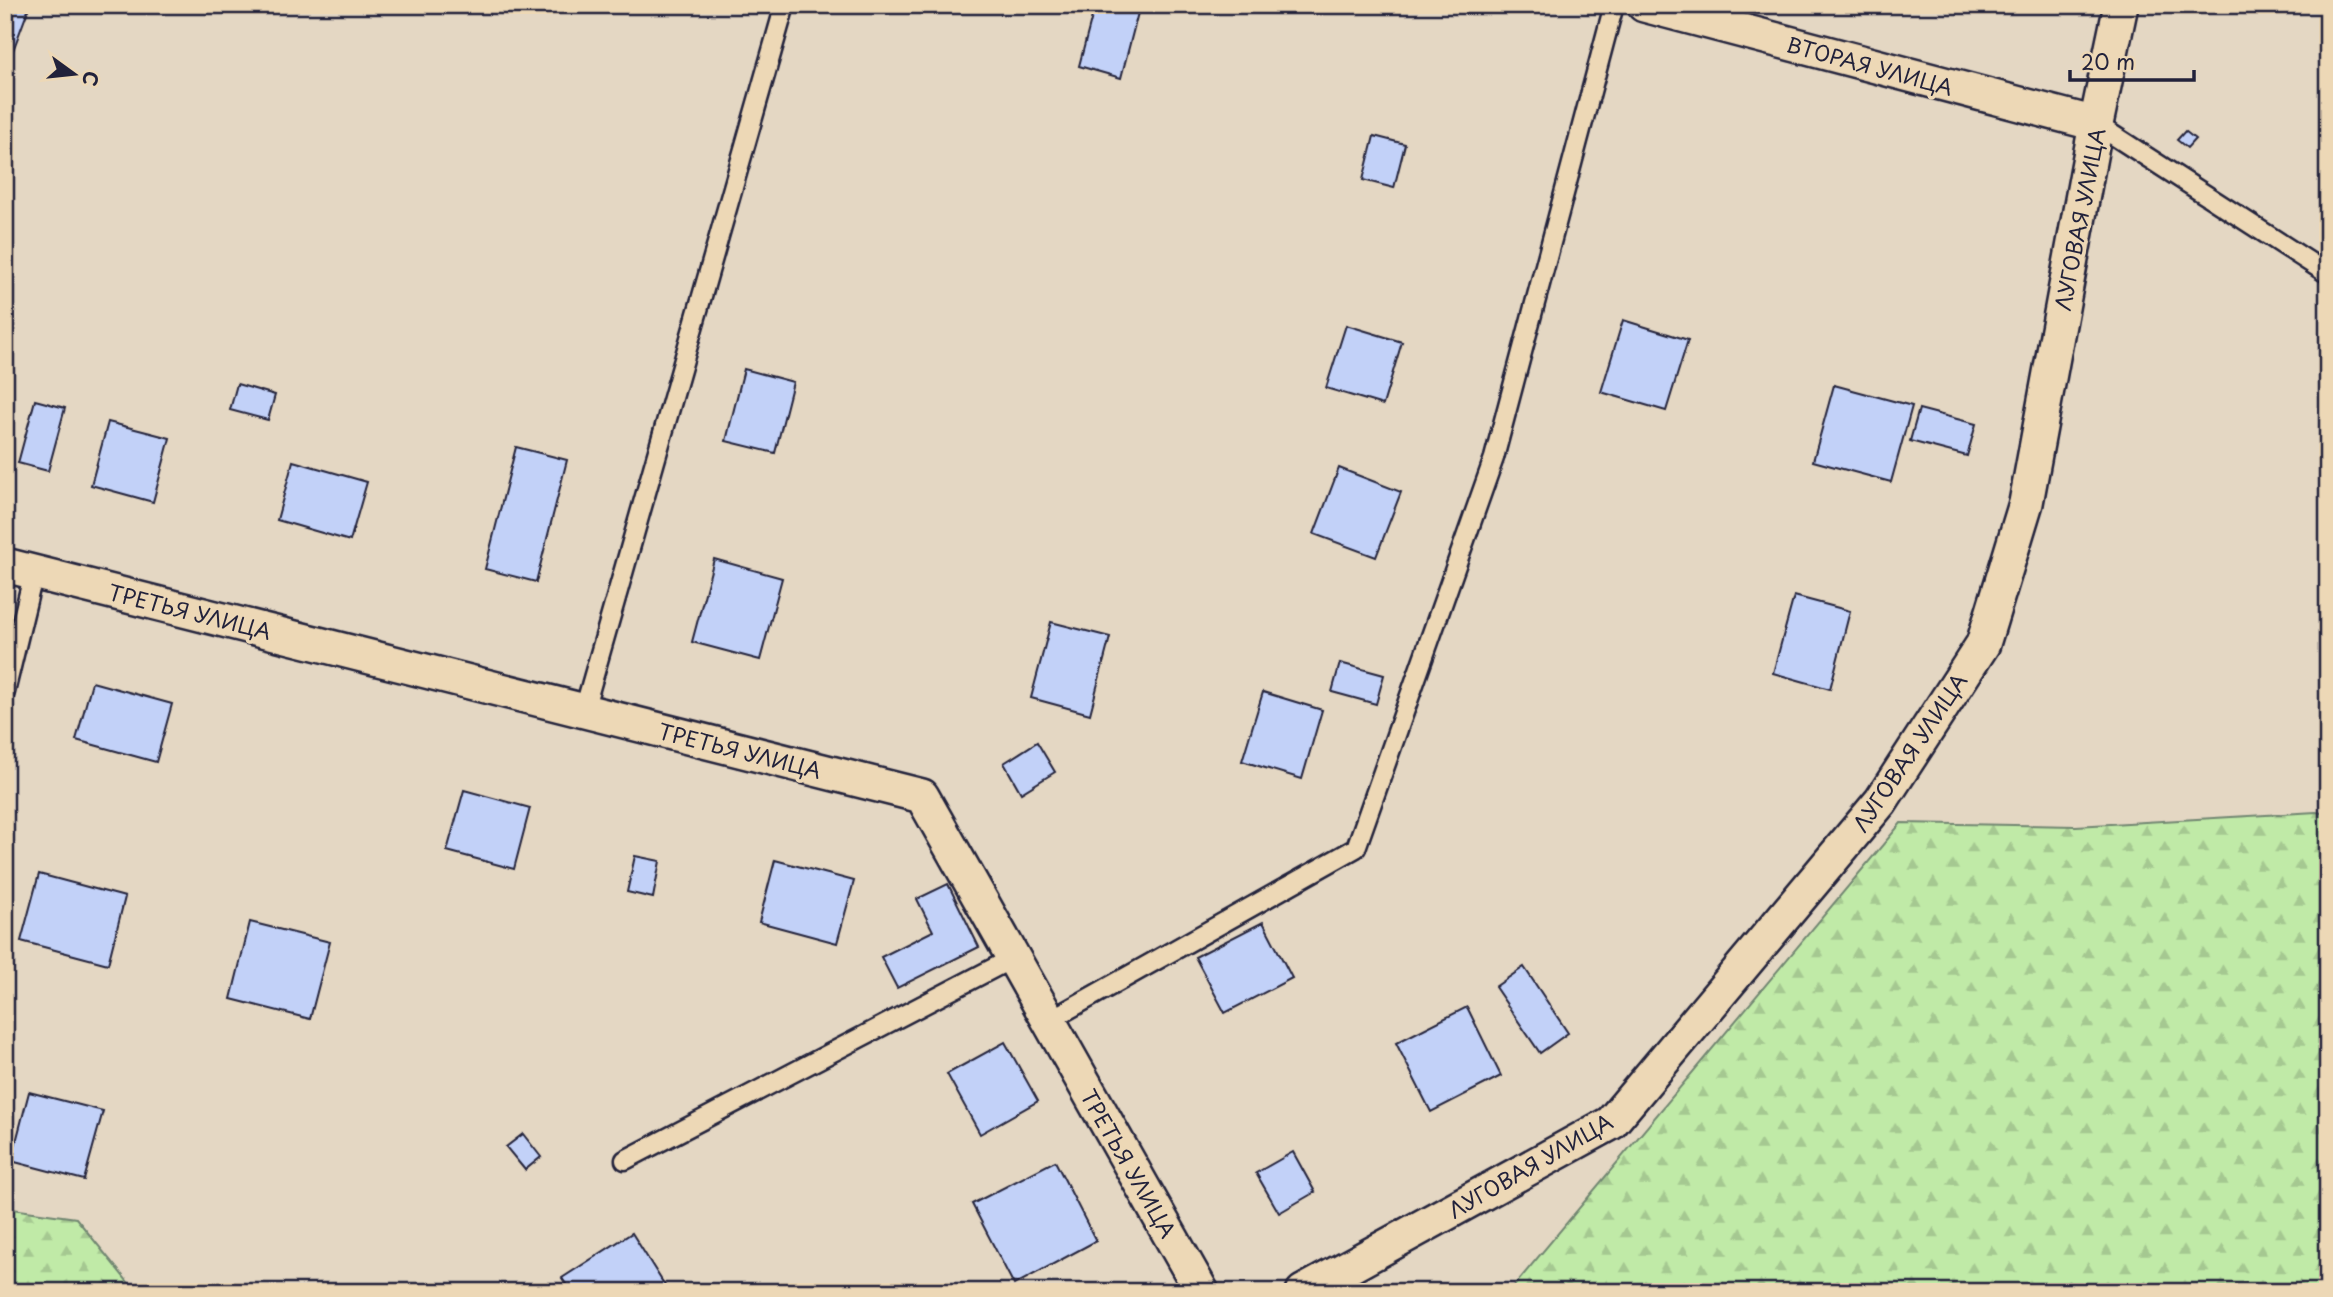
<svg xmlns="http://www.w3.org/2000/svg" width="2333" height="1297" font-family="'Playpen Sans',sans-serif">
<defs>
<pattern id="forest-firs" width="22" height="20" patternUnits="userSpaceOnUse" patternTransform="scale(1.75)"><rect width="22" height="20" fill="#c0eaa7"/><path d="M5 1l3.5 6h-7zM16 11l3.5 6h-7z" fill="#a5c891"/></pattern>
</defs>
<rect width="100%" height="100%" fill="#e4d7c3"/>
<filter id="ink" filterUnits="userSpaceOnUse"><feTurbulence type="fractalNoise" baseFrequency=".0143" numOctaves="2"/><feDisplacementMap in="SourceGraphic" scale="14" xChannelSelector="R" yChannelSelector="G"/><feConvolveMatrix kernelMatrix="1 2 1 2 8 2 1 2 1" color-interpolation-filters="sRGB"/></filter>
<g filter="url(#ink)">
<!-- forest -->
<g fill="url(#forest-firs)" stroke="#718671" stroke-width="2">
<polygon points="2316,812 2328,814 2328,1292 1509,1292 1901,823 2076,826"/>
<polygon points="5,1208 76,1218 136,1292 5,1292"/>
</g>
<!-- building -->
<g fill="#c2d1f8" stroke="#22223b" stroke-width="2">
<polygon points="5,5 30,5 9,61 5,59"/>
<polygon points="1095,5 1140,5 1121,78 1079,66"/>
<polygon points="2185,131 2195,139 2187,148 2177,140"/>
<polygon points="1374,136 1405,144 1394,188 1363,180"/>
<polygon points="1623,320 1688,340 1666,411 1601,392"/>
<polygon points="1346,325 1402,342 1383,405 1326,388"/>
<polygon points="744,369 793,382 775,453 726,441"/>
<polygon points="237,384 275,395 268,420 230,410"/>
<polygon points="1834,385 1912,406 1891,482 1813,461"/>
<polygon points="35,400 65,408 48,471 18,463"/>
<polygon points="1919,409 1976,424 1967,456 1910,441"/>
<polygon points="108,422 170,438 153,502 91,485"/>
<polygon points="516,447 567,460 536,582 485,569"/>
<polygon points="293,461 367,482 350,541 277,520"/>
<polygon points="1339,468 1401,492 1376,557 1314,534"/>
<polygon points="714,559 782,578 760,660 692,642"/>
<polygon points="1794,596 1850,611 1830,689 1773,673"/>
<polygon points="1051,622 1110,637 1090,714 1031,698"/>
<polygon points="1340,663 1384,675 1376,704 1332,692"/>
<polygon points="92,682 172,704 156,762 76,740"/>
<polygon points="1263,692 1322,710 1302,779 1242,761"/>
<polygon points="1037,742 1055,772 1021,793 1004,763"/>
<polygon points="464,790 530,808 514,869 447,851"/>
<polygon points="635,856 660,861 653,898 627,892"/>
<polygon points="775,860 854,881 837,943 759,922"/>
<polygon points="39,874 125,897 108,964 21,941"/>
<polygon points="948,884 979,947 897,988 881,957 933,931 917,899"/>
<polygon points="250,922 330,942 310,1019 231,999"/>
<polygon points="1263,922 1292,978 1225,1013 1195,957"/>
<polygon points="1524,967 1568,1033 1540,1053 1495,987"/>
<polygon points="1467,1007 1501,1076 1431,1112 1396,1043"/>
<polygon points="1005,1042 1038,1101 980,1134 947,1074"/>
<polygon points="29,1092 103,1111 84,1180 11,1161"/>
<polygon points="523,1134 541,1157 525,1170 506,1147"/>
<polygon points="1293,1152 1315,1192 1279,1213 1256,1173"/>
<polygon points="1055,1161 1096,1241 1014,1285 972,1204"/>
<polygon points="632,1233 669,1292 571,1292 562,1278"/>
</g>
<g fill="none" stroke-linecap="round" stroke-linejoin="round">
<defs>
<g id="lane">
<polyline points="2096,124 2328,274"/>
<polyline points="5,692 34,572"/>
<polyline points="584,710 785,5"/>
<polyline points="1048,1021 1356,848 1494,458 1614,5"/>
<polyline points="625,1160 1013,958"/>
</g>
<g id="street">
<polyline points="1644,5 2096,124"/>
<polyline points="5,565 922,796 1202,1292"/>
<polyline points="1303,1292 1611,1123 1881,801 1983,644 2026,503 2096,124 2121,5"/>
</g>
</defs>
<!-- lane casing -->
<use href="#lane" stroke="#22223b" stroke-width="23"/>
<!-- street casing -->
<use href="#street" stroke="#22223b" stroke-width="38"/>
<!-- lane -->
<use href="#lane" stroke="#edd8b6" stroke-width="18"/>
<!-- street -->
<use href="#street" stroke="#edd8b6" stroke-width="33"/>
</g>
</g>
<g text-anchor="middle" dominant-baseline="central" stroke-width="7" stroke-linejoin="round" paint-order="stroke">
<!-- street labels -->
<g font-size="21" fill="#22223b" stroke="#edd8b6">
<text transform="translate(1870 65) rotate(15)">ВТОРАЯ УЛИЦА</text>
<text transform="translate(2079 219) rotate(-79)">ЛУГОВАЯ УЛИЦА</text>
<text transform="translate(190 611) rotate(14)">ТРЕТЬЯ УЛИЦА</text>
<text transform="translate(740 750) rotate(14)">ТРЕТЬЯ УЛИЦА</text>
<text transform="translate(1909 752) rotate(-56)">ЛУГОВАЯ УЛИЦА</text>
<text transform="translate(1129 1163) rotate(60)">ТРЕТЬЯ УЛИЦА</text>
<text transform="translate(1530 1165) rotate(-30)">ЛУГОВАЯ УЛИЦА</text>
</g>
</g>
<!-- margin -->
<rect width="2333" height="1297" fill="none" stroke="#edd8b6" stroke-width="28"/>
<rect x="14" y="14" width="2305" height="1269" fill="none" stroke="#22223b" stroke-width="2.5" filter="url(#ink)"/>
<!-- north arrow -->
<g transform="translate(74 74) rotate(105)" stroke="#edd8b6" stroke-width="5" paint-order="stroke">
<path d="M0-5L12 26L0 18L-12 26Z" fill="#22223b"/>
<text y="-10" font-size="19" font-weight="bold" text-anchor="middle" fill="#22223b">С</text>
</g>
<!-- scale -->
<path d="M2070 70v10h124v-10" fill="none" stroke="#22223b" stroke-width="3.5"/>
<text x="2081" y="70" font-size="21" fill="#22223b" stroke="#edd8b6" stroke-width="5" paint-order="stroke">20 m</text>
</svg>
